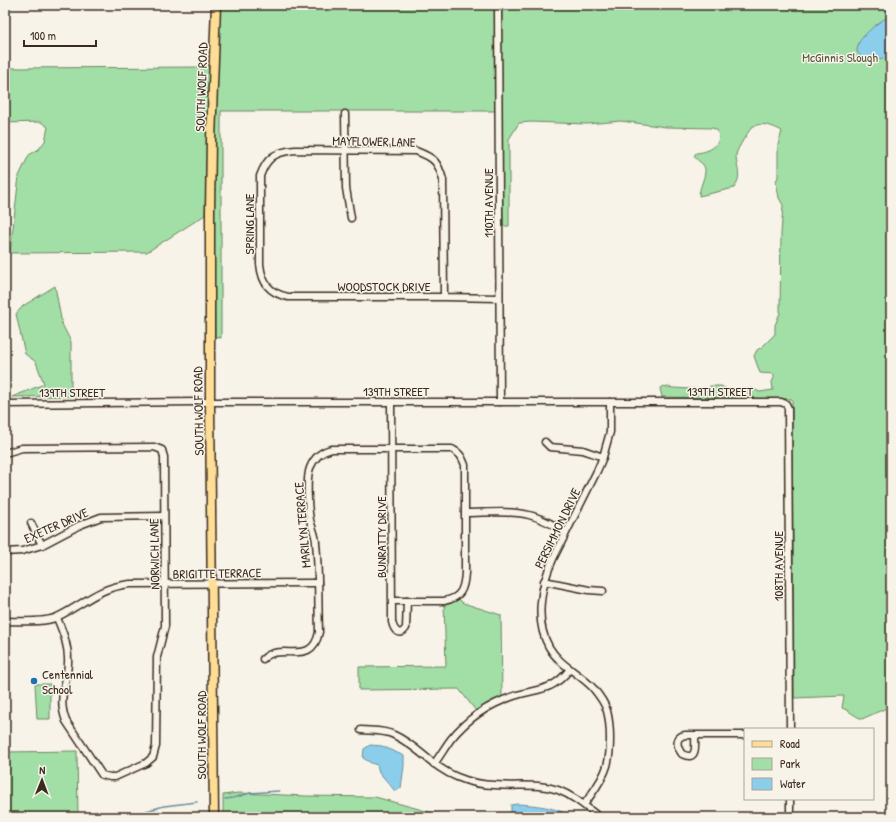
<svg xmlns="http://www.w3.org/2000/svg" width="896" height="822" font-family="'Patrick Hand',sans-serif">
<rect width="100%" height="100%" fill="#f7f3e8"/>
<filter id="ink" filterUnits="userSpaceOnUse"><feTurbulence type="fractalNoise" baseFrequency=".025" numOctaves="2"/><feDisplacementMap in="SourceGraphic" scale="8" xChannelSelector="R" yChannelSelector="G"/><feConvolveMatrix kernelMatrix="1 2 1 2 8 2 1 2 1" color-interpolation-filters="sRGB"/></filter>
<g filter="url(#ink)">
<!-- green -->
<g fill="#a2dfa6" stroke="#6e8462">
<polygon points="219,5 496,5 495,111 221,111 221,338 215,337 214,232 215,149"/>
<path d="M502 5H891V706L862 719C854 716 849 710 842 708L844 696 794 698 792 399 662 397 660 388 663 386 673 388 708 390 710 386H721L728 390 746 391 751 388 760 392 773 390 772 382 774 378V374L760 373 754 356 757 350 762 347 775 334V325L780 313 781 234 783 205 779 198 776 181 778 177V145L782 131C775 127 761 121 752 127 749 130 746 137 743 140 741 145 737 149 736 155 736 168 743 175 734 188L699 196C699 188 706 176 705 169 704 163 697 161 694 156L696 153C709 152 724 145 717 130L712 128 666 127 621 121 587 124 530 122 519 123 509 139V226H503L501 107Z"/>
<polygon points="209,67 205,215 147,252 10,253 19,176 29,155 39,149 45,141 48,127 41,122 5,123 5,68"/>
<polygon points="55,286 62,324 71,342 71,390 82,396 12,397 44,384 36,362 25,354 16,314 23,306"/>
<polygon points="459,599 463,603 501,615 502,697 476,711 459,689 359,690 359,667 446,666 444,604 453,602"/>
<polygon points="35,684 50,684 50,719 37,719"/>
<polygon points="77,751 78,817 5,815 5,752"/>
<polygon points="238,793 306,796 375,797 448,817 223,817 223,795"/>
</g>
<!-- water -->
<g fill="#8bceec" stroke="#6b8c9a">
<path d="M891 16V58L864 59 857 52C857 48 858 45 859 42 865 33 881 19 891 16Z"/>
<polygon points="370,745 382,746 404,756 404,766 401,788 395,791 379,772 377,765 371,763 363,758 364,749"/>
<path d="M517 804C536 805 556 807 573 817H511V805Z"/>
</g>
<g fill="none" stroke-linecap="round" stroke-linejoin="round">
<!-- stream -->
<g stroke="#6b8c9a" stroke-width="1.5">
<polyline points="225,799 233,798 250,793 279,791"/>
<polyline points="125,817 164,806 197,802"/>
</g>
<defs>
<g id="minor">
<polyline points="498,5 500,402"/>
<polyline points="345,114 346,188 351,218"/>
<path d="M444 297 443 180C438 161 434 158 416 151L295 150C275 152 267 157 260 176V264C262 283 269 293 288 297H444L499 298"/>
<path d="M391 403 392 622C394 631 400 637 406 628L407 601"/>
<polyline points="5,404 196,402 781,402 786,404 788,408 790,729"/>
<polyline points="545,442 550,447 583,450 603,457"/>
<path d="M5 453 22 448 154 447 162 450 164 457 165 626 157 657 156 746 153 757 146 763 115 777H110L102 775 66 721C57 697 67 686 68 663 69 647 63 632 57 618"/>
<path d="M465 513C486 513 509 510 529 515 542 518 554 525 566 532"/>
<polyline points="31,523 42,545"/>
<polyline points="5,552 22,551 42,545 80,525 101,517 164,516"/>
<polyline points="544,581 589,590 603,591"/>
<path d="M5 621C19 621 46 623 57 617 85 604 96 588 130 584L318 583"/>
<path d="M263 659C281 641 312 668 319 632 318 603 319 573 316 543 316 535 312 528 310 520 308 508 306 478 310 468 314 458 322 451 332 449H452C460 453 462 457 465 465V573C464 589 461 598 444 601H393"/>
<path d="M361 730C372 731 385 730 394 735 417 745 433 768 457 777 469 782 483 785 495 785 517 787 538 783 558 790 574 796 586 807 599 817"/>
<path d="M695 735C695 745 698 762 682 754 677 747 674 737 685 735H745"/>
<path d="M434 764C440 756 445 747 451 739 467 719 490 704 514 696 539 688 552 692 570 669"/>
<polyline points="790,799 790,817"/>
<path d="M584 805C592 793 603 780 607 766 611 752 611 726 607 711 605 703 598 694 593 688 579 673 559 665 549 647 534 620 541 585 553 559L597 471 603 457 610 432V402"/>
</g>
<polyline id="major" points="214,817 210,403 210,212 211,139 216,5"/>
</defs>
<!-- minor casing -->
<use href="#minor" stroke="#3b2a1e" stroke-width="9"/>
<!-- major casing -->
<use href="#major" stroke="#3b2a1e" stroke-width="11"/>
<!-- minor -->
<use href="#minor" stroke="#f7f3e8" stroke-width="6"/>
<!-- major -->
<use href="#major" stroke="#fede96" stroke-width="8"/>
</g>
</g>
<!-- markers -->
<circle fill="#1f6fb2" stroke="#f7f3e8" stroke-width="1.5" cx="34" cy="681" r="4"/>
<g text-anchor="middle" dominant-baseline="central" stroke-width="3" stroke-linejoin="round" paint-order="stroke">
<!-- park labels -->
<g font-size="13" fill="#555740" stroke="#f7f3e8">
<text x="840" y="57">McGinnis Slough</text>
</g>
<!-- street labels -->
<g font-size="13" fill="#3b2a1e" stroke="#f7f3e8">
<text transform="translate(201 87) rotate(-88)">SOUTH WOLF ROAD</text>
<text transform="translate(374 141) rotate(1)">MAYFLOWER LANE</text>
<text transform="translate(488 203) rotate(-90)">110TH AVENUE</text>
<text transform="translate(249 224) rotate(-90)">SPRING LANE</text>
<text x="384" y="286">WOODSTOCK DRIVE</text>
<text x="396" y="391">139TH STREET</text>
<text x="720" y="391">139TH STREET</text>
<text x="72" y="392">139TH STREET</text>
<text transform="translate(198 411) rotate(-91)">SOUTH WOLF ROAD</text>
<text transform="translate(56 525) rotate(-24)">EXETER DRIVE</text>
<text transform="translate(302 525) rotate(-95)">MARILYN TERRACE</text>
<text transform="translate(557 528) rotate(-64)">PERSIMMON DRIVE</text>
<text transform="translate(381 537) rotate(-90)">BUNRATTY DRIVE</text>
<text transform="translate(154 554) rotate(-91)">NORWICH LANE</text>
<text transform="translate(778 566) rotate(-90)">108TH AVENUE</text>
<text transform="translate(217 573) rotate(-1)">BRIGITTE TERRACE</text>
<text transform="translate(201 735) rotate(-90)">SOUTH WOLF ROAD</text>
</g>
<!-- poi labels -->
<g font-size="13" fill="#3b2a1e" stroke="#f7f3e8" text-anchor="start">
<text x="42" y="674">Centennial<tspan x="42" dy="15">School</tspan></text>
</g>
</g>
<!-- margin -->
<rect width="896" height="822" fill="none" stroke="#f7f3e8" stroke-width="20"/>
<rect x="10" y="10" width="876" height="802" fill="none" stroke="#3b2a1e" stroke-width="1.5" filter="url(#ink)"/>
<!-- legend -->
<rect x="744" y="728" width="130" height="72" fill="#f7f3e8" stroke="#aca397"/>
<rect x="752" y="741" width="20" height="6" fill="#fede96" stroke="#aca397"/>
<text x="780" y="748" font-size="12" fill="#3b2a1e">Road</text>
<rect x="752" y="758" width="20" height="12" fill="#a2dfa6" stroke="#aca397"/>
<text x="780" y="768" font-size="12" fill="#3b2a1e">Park</text>
<rect x="752" y="778" width="20" height="12" fill="#8bceec" stroke="#aca397"/>
<text x="780" y="788" font-size="12" fill="#3b2a1e">Water</text>
<!-- north arrow -->
<g transform="translate(42 780) rotate(1)" stroke="#f7f3e8" stroke-width="3" paint-order="stroke">
<path d="M0-3L7 15L0 10L-7 15Z" fill="#3b2a1e"/>
<text y="-6" font-size="11" font-weight="bold" text-anchor="middle" fill="#3b2a1e">N</text>
</g>
<!-- scale -->
<path d="M24 40v6h72v-6" fill="none" stroke="#3b2a1e" stroke-width="2"/>
<text x="30" y="40" font-size="12" fill="#3b2a1e" stroke="#f7f3e8" stroke-width="3" paint-order="stroke">100 m</text>
</svg>
